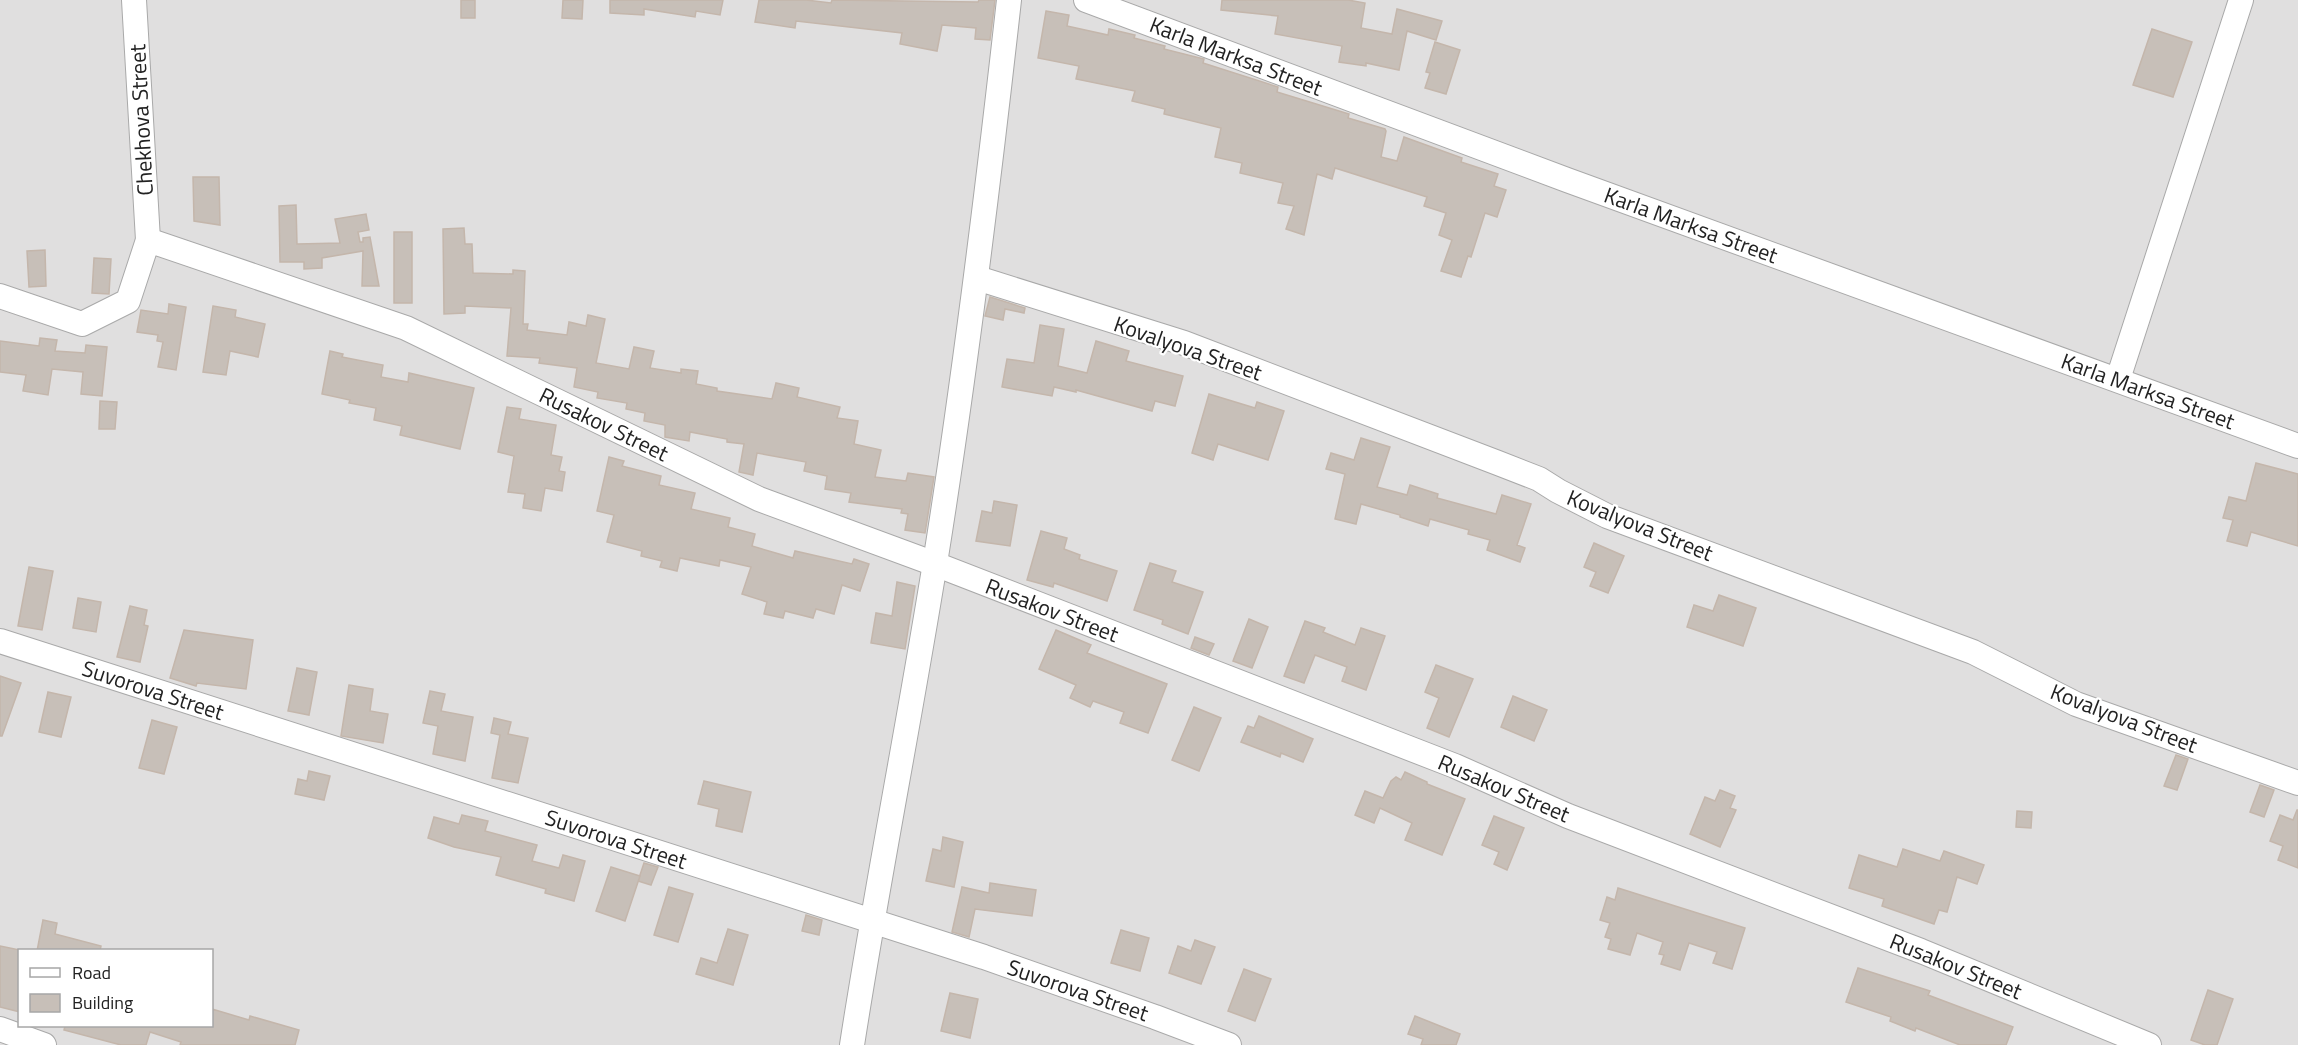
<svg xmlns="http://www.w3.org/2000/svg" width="2298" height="1045" font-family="'Titillium Web',sans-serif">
<rect width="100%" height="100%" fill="#f2efe9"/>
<!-- residential -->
<path fill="#e0dfdf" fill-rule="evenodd" d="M0 0H2298V1045H0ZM20 950H212V1026H20Z"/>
<!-- building -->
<g fill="#c7bfb8" stroke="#c4b6ab" stroke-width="1.5">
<rect x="461" y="0" width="14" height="18"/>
<polygon points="563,0 583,0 582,19 562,18"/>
<polygon points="610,0 723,0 720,15 696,11 695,17 644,9 644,15 610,13"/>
<polygon points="759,0 806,0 831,3 832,0 978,2 979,0 995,0 990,40 975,39 976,28 942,25 937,51 900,44 902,33 796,21 795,28 755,22"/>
<polygon points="1222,0 1348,0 1365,3 1361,28 1392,34 1397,9 1442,21 1436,40 1407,31 1399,70 1366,63 1366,66 1339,62 1342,46 1275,34 1278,16 1221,10"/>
<polygon points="1046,11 1069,15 1067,26 1108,35 1109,29 1135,35 1134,38 1165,46 1164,49 1204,59 1203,63 1278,87 1277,92 1349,114 1348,118 1385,129 1386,131 1381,157 1397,161 1404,137 1462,158 1461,162 1498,174 1494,186 1506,190 1497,217 1485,213 1471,257 1468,256 1461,277 1441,271 1452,240 1439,235 1446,213 1424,206 1427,197 1335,168 1332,179 1317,174 1304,235 1286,229 1294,206 1278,203 1283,183 1240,173 1242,163 1215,157 1221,128 1164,114 1165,109 1132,101 1135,91 1076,79 1079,66 1038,58"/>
<polygon points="2152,29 2192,42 2173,97 2133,85"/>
<polygon points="1435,42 1460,50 1446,94 1425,88 1430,73 1426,72"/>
<polygon points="193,177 219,177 220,225 194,221"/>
<polygon points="296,205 297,244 340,243 335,219 366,214 369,230 358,232 360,242 363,242 363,238 370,237 379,286 362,286 363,251 322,258 322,268 304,269 304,262 280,262 279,206"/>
<polygon points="464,228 465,244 472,244 473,273 513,274 513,270 525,271 523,324 528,324 527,330 567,335 569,322 586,326 588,315 605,319 596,363 629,369 634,347 654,351 650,368 681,373 681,369 698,371 696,384 717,388 717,391 772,399 776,383 799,388 797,397 840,407 837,418 858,421 854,444 881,450 875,477 906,481 908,473 934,477 925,533 905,530 908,514 901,513 902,509 849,502 851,493 825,489 827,476 804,471 806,462 757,453 753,475 739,472 744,444 727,442 727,439 690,432 689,441 665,437 665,425 644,421 645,413 626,409 627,403 597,398 598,392 574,387 577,368 539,363 540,358 507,356 511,308 465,306 465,313 444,314 443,229"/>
<rect x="394" y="232" width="18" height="71"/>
<polygon points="45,250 46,286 29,287 27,251"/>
<polygon points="94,258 111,259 109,294 92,293"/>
<polygon points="990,297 1025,308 1024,313 1005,309 1003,320 985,316"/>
<polygon points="169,304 186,307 176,370 158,367 163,342 157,341 158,335 137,332 141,310 168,314"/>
<polygon points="213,306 236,310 235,317 265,324 258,357 230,351 226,375 203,372"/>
<polygon points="1040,325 1064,329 1058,366 1087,373 1096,341 1129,351 1126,361 1183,376 1175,406 1155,401 1152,411 1076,390 1076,392 1054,387 1052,396 1002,387 1007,359 1034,363"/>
<polygon points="40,338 57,340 55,351 85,353 86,345 107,347 102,396 81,394 83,372 52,369 48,395 23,391 26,375 0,372 0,341 39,346"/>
<polygon points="330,351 343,354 342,357 383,365 381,377 408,382 409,373 474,388 460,449 400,435 402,426 374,420 376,408 349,403 350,400 322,394"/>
<polygon points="1209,394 1255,408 1257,402 1284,411 1268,460 1218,444 1213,460 1192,453"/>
<polygon points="100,401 117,402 115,429 99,429"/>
<polygon points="507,407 521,409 519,419 556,425 551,455 562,457 559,471 565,472 562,491 545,488 541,511 523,508 525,494 508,492 514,456 498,452"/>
<polygon points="1361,438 1390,447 1377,487 1407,495 1410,485 1438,494 1437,498 1496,514 1502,495 1531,504 1517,545 1525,548 1520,562 1487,550 1490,540 1468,534 1469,530 1430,519 1428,526 1400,517 1400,515 1361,504 1356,524 1335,519 1345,474 1326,469 1331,453 1354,460"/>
<polygon points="609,457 624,461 622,466 661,476 659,485 695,493 691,509 730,518 728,527 755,534 752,546 793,558 795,551 852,564 854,559 869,564 860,591 842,585 834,614 816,609 813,618 785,611 783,618 764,614 767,602 742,594 751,567 720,560 719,566 680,558 677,571 660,567 662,561 641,556 642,551 607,542 614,515 597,511"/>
<polygon points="2256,463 2298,474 2298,546 2251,532 2247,546 2227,541 2233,520 2223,518 2229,497 2246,501"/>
<polygon points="994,501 1017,505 1010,546 976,541 982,511 992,513"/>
<polygon points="1041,531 1067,538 1064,549 1080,555 1079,559 1117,571 1107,601 1054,583 1053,587 1027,580"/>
<polygon points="1594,543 1624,556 1608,593 1590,586 1596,572 1584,567"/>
<polygon points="1150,563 1176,571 1172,582 1203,592 1188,634 1162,624 1163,620 1134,610"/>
<polygon points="29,567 53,571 42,630 18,626"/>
<polygon points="897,582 915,586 905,649 871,643 876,613 892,616"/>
<polygon points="1719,595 1756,608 1743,646 1687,627 1694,605 1713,611"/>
<polygon points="78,598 101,602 96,632 73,628"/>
<polygon points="130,606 147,610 144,625 148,626 140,662 117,657"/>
<polygon points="1249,619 1268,627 1252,668 1233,661"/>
<polygon points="1305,621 1325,628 1323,632 1355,645 1361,628 1385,636 1366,690 1342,681 1347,667 1315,655 1304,683 1284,676"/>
<polygon points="184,630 253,640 246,689 197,683 196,686 170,678"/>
<polygon points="1056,630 1091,645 1087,653 1167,684 1148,733 1120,723 1124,712 1093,701 1090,707 1070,698 1076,685 1039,669"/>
<polygon points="1195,637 1214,644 1209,655 1191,648"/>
<polygon points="1436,665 1473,679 1449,737 1427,728 1439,698 1425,692"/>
<polygon points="297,668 317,672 309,715 288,711"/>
<polygon points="0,676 21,683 2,736 0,736"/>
<polygon points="349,685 373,689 370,711 388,714 383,743 341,736"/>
<polygon points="430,691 445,694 441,711 473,717 465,761 433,754 438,726 423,723"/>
<polygon points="48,692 71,697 61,737 39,732"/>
<polygon points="1513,696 1547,710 1534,741 1501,727"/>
<polygon points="1194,707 1221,718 1199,771 1172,760"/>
<polygon points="1259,716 1313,739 1303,762 1281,753 1280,757 1241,742 1248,726 1254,728"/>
<polygon points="494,718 511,722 508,734 528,738 518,783 492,778 500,735 491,733"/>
<polygon points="152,720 177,727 164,774 139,768"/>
<polygon points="2176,755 2188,759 2177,790 2164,786"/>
<polygon points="309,771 330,776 324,800 295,794 298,779 307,781"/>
<polygon points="1405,772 1427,782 1427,784 1465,799 1442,855 1405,840 1412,823 1380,808 1374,823 1355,815 1365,791 1383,798 1391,781 1396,777 1401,780"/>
<polygon points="704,781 751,792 742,832 716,826 719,809 698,804"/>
<polygon points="2260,785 2274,790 2264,817 2250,812"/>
<polygon points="1720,790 1735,796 1730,808 1736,810 1720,847 1690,834 1705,797 1715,801"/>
<polygon points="2297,810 2298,810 2298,868 2278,860 2283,846 2270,841 2280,815 2293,820"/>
<polygon points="2017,811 2032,812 2031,828 2016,827"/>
<polygon points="462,815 488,821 485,831 537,845 532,861 559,868 563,855 585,861 574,901 545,893 546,889 496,875 501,857 454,847 428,838 434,817 459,824"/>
<polygon points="1494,816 1524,828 1507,870 1494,864 1499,852 1482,845"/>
<polygon points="943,837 963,842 954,887 926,881 933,849 941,851"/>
<polygon points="1903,849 1940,861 1944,851 1984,865 1977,884 1957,877 1947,912 1939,910 1934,924 1882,906 1884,899 1849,888 1859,855 1897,867"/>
<polygon points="644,863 658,867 651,885 638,881"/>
<polygon points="611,867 640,876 625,921 596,911"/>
<polygon points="990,883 1036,890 1032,916 975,909 969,937 952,932 962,887 989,893"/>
<polygon points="669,887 693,894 678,942 654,935"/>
<polygon points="1618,888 1745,928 1732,969 1713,963 1717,952 1689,943 1680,970 1661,964 1664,955 1659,954 1663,942 1637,933 1630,955 1608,949 1611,939 1605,937 1610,923 1600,920 1607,897 1615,900"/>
<polygon points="806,915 822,920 819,935 802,931"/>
<polygon points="43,920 57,923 55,934 101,946 100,951 37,951"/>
<polygon points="728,929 748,935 733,985 696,974 701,958 717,963"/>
<polygon points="1121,930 1149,938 1140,971 1111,963"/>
<polygon points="1195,940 1215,947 1201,984 1169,973 1178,946 1191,951"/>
<polygon points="0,946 20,950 20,1012 0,1007"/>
<polygon points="1858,968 1930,991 1928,995 2013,1027 2006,1045 1960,1045 1916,1028 1915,1031 1890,1021 1891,1017 1846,1002"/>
<polygon points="1244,969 1271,979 1255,1021 1228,1011"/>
<polygon points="2208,990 2233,999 2217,1045 2205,1045 2191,1040"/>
<polygon points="950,993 978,999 970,1038 941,1031"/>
<polygon points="212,1009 249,1020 250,1016 299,1030 295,1045 180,1045 181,1042 150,1032 146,1045 121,1045 64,1030 65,1026 212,1026"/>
<polygon points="1415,1016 1460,1034 1456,1045 1421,1045 1423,1039 1408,1034"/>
</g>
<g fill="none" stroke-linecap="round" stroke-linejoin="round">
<defs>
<g id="minor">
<polyline points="134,0 148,240"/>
<polyline points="1086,0 1567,180 2298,446"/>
<polyline points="977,278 1184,343 1498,463 1539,479 1558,491 1607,516 1973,652 2076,704 2298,783"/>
<polyline points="0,296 82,324 128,301 148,240 406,328 759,499 935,564 1455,766 1568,816 1921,951 2149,1045"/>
<polyline points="2118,379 2241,0"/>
<polyline points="0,641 984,957 1155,1017 1229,1045"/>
<polyline points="0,1029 44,1045"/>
<path d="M852 1045C877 884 909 724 935 563 965 376 988 188 1009 0"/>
</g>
</defs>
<!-- minor casing -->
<use href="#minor" stroke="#a9a9a9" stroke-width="26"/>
<!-- minor -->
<use href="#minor" stroke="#fff" stroke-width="24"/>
</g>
<g text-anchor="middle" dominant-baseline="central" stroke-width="4.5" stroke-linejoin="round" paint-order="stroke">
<!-- street labels -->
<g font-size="22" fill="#222" stroke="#fff">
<text transform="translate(1236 56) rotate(21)">Karla Marksa Street</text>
<text transform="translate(141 120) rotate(-93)">Chekhova Street</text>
<text transform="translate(1691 225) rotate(20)">Karla Marksa Street</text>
<text transform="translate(1188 348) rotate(19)">Kovalyova Street</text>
<text transform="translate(2148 391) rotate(20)">Karla Marksa Street</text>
<text transform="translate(604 424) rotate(26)">Rusakov Street</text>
<text transform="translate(1640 525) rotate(22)">Kovalyova Street</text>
<text transform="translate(1052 610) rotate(21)">Rusakov Street</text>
<text transform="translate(153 690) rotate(18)">Suvorova Street</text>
<text transform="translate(2124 718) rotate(21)">Kovalyova Street</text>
<text transform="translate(1504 788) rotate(23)">Rusakov Street</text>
<text transform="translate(616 839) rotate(18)">Suvorova Street</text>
<text transform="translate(1956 966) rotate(22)">Rusakov Street</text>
<text transform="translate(1078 990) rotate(19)">Suvorova Street</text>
</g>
</g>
<!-- legend -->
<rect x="18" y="949" width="195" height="78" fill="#ffffff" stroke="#a7a7a7" stroke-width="1.5"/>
<rect x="30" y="968" width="30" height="9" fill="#ffffff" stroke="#a7a7a7" stroke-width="1.5"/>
<text x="72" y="979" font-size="18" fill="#222222">Road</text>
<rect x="30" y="994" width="30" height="18" fill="#c7bfb8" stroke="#a7a7a7" stroke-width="1.5"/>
<text x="72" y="1009" font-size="18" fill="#222222">Building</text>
</svg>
